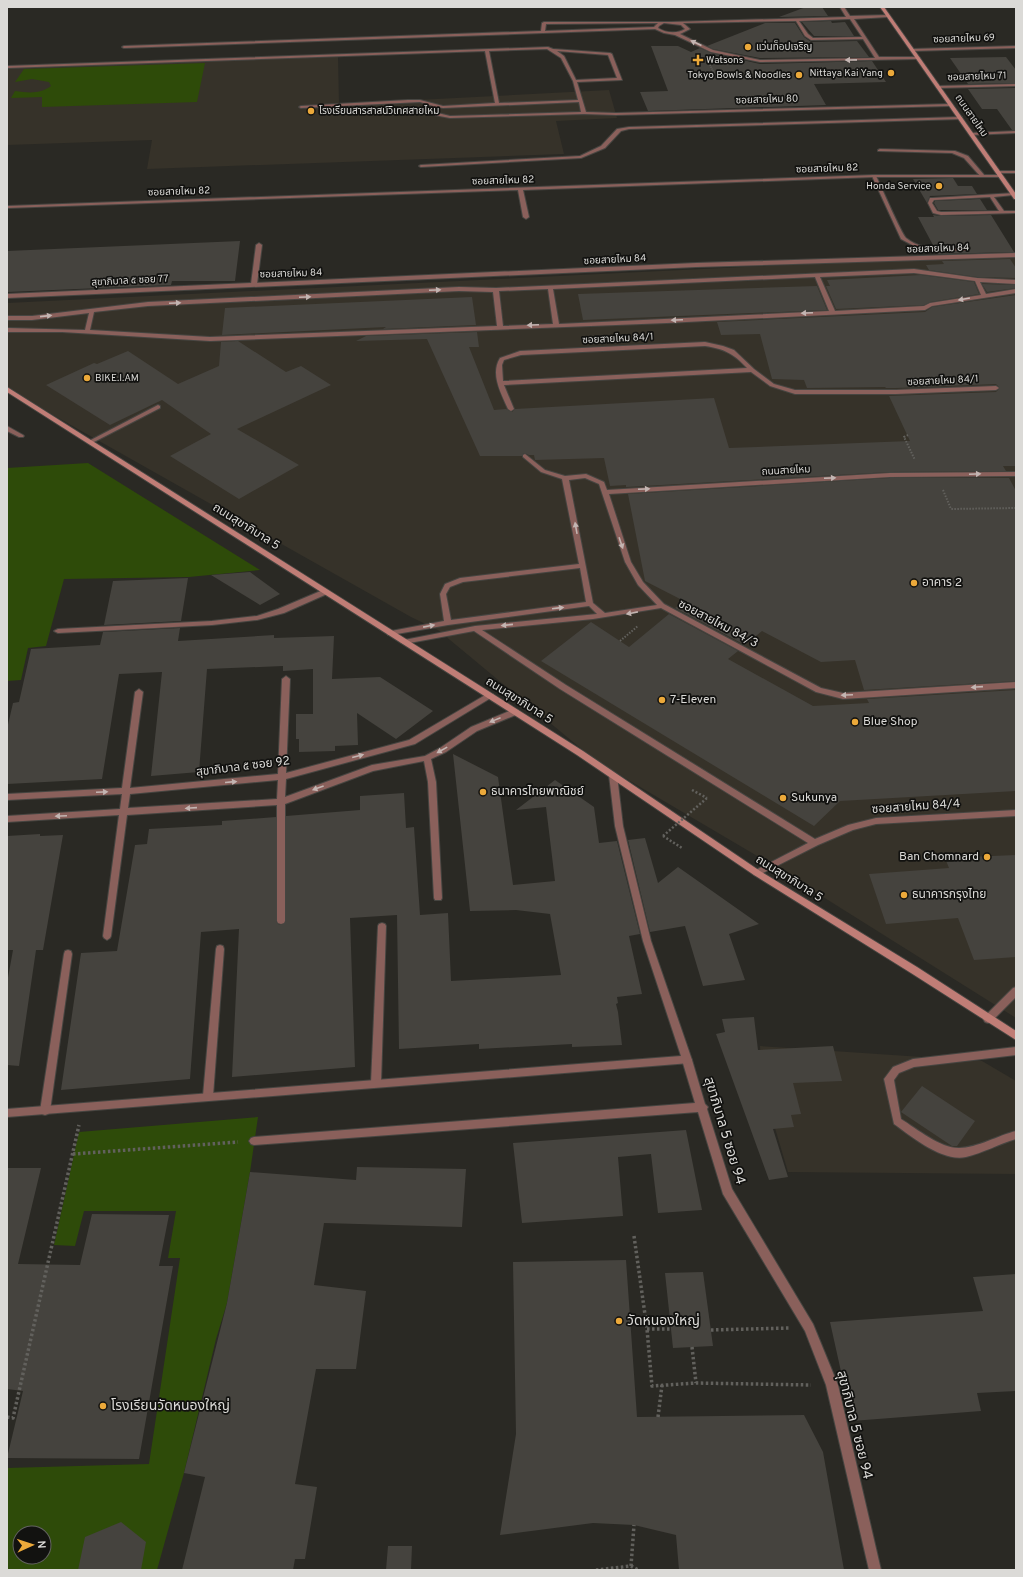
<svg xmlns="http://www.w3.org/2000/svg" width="1023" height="1577" font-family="Overpass,'Noto Sans Thai',sans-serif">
<rect width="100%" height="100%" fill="#2a2924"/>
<!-- built -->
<g fill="#363229">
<polygon points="338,57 339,104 609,90 617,118 556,121 564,154 147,169 152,140 7,145 7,67"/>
<polygon points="1016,256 1016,1018 769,863 596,761 438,630 411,617 7,389 7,303 848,262"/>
<polygon points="760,1046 982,1061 1016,1081 1016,1174 788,1172 775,1128 761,1068"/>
</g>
<!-- green -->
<g fill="#2e4b09" fill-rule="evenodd">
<path d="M205 63 197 102 42 107V97L11 98 15 91C29 93 40 94 51 86L49 82 32 79 15 82 24 69Z"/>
<polygon points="88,463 260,570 189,577 64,579 46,646 28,648 21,680 7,681 7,468"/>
<path d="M258 1117 250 1172 227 1303 216 1339 184 1473 157 1570H7V1468L149 1464 180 1258H168L176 1211H84L75 1246 54 1245 79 1132ZM20 1533H44V1557H20Z"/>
</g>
<!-- building -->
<g fill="#45433e">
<polygon points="806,7 822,7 828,16 779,17"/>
<polygon points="831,21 832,23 845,22 854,36 814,36 802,22"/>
<polygon points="765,23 795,23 804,37 811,42 857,41 869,57 760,58 713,49 707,46"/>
<polygon points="651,46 678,46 691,52 700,48 711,53 760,64 872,61 886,82 814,84 826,105 648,111 640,92 668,91"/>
<polygon points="1006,57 1016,70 1016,83 968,84 950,58"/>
<polygon points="1016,88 1016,130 1012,130 997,109 982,109 968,89"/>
<polygon points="953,178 958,186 972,186 977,194 930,196 927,203 913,179"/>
<polygon points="980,199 987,210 938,210 934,203 935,201"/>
<polygon points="933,215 941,216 991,215 1014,252 938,254 937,252 966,252 968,250 964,246 934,247 918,217 934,217"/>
<polygon points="240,241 235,281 172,281 171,285 7,292 7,251"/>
<polygon points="1010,259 1016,268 1016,278 977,277 929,270 926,265 944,264 942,261"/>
<polygon points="921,275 974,282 979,294 930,302 924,305 836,309 826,286 830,286 827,280"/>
<polygon points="982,284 1016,285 1016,288 987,292"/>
<polygon points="817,286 827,310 583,320 578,294"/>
<polygon points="1016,295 1016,466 1003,466 1006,471 890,472 626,487 626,485 610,486 604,458 535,460 534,455 529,455 524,453 522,456 480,456 427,339 356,341 366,336 477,332 479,347 469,347 494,410 506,409 512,412 515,409 714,398 729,448 910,441 889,396 996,392 1000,388 996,384 896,388 886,388 885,387 807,388 804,380 772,379 760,334 721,335 717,322 925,312 932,307"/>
<polygon points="472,297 476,325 383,329 386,327 222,335 225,308"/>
<polygon points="238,341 286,372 301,366 331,385 237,429 299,465 239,499 170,456 211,434 162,400 110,425 46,385 94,363 97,364 128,351 178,384 219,366 221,342"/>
<polygon points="890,478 1009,478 1016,491 1016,681 864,690 855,660 821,662 762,631 745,645 675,608 684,601 645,581 628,494"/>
<polygon points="250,572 280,594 260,605 211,575"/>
<polygon points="188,578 181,621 104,625 113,581"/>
<polygon points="669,614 738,651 728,659 813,706 869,703 867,699 1016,690 1016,791 840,801 814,826 541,661 591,622 629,647"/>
<polygon points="180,628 178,641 274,635 274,638 334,636 332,679 380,677 433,711 396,739 357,713 358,745 335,746 335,751 299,752 299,739 296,739 296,714 313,714 313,669 283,671 283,666 207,669 199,772 151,776 162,672 119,674 102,779 7,784 7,729 13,703 19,702 31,649 100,645 103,632"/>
<polygon points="453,754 498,777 513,885 555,881 546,807 516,810 555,780 594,807 599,843 617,841 640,934 629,936 642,994 617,997 618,1003 616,1004 618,1012 622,1045 572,1047 572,1044 479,1049 479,1044 399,1049 397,915 350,918 355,1067 232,1077 239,929 201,932 190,1079 61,1090 81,953 117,951 135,845 147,844 149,829 222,825 222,821 276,817 276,921 278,924 281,925 286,921 286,816 360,810 360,796 404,793 406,828 414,827 420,915 448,913 451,981 561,975 550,914 516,910 470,911"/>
<polygon points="40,834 40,836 63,835 43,950 36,950 19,1066 7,1065 7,983 13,950 7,950 7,836"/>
<polygon points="645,838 658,883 678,867 759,924 729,934 745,980 703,986 685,926 650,932 628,840"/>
<polygon points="1016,855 1016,957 974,960 958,918 886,924 869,874 949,868 945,858"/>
<polygon points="754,1017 758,1050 833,1046 842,1081 793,1083 801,1114 791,1115 794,1127 773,1129 788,1177 769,1180 716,1034 725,1032 722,1019"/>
<polygon points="922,1086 975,1121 957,1146 952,1146 901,1112"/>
<polygon points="686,1130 702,1210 658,1213 651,1154 618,1157 623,1216 522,1223 513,1143"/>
<polygon points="357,1167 466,1169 462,1227 324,1223 314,1285 366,1291 356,1369 316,1369 295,1484 317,1487 305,1559 295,1559 293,1570 182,1570 205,1477 184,1473 227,1303 250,1172 356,1180"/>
<polygon points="7,1168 41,1168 18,1264 80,1265 92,1214 169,1215 159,1266 173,1266 139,1459 7,1458 23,1391 7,1389"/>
<polygon points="626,1260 637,1417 804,1415 823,1452 844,1570 679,1570 676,1535 634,1525 593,1523 500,1535 516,1434 513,1262"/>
<polygon points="703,1272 713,1346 673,1348 665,1273"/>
<polygon points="1016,1274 1016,1391 977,1393 981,1411 852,1421 830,1322 983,1311 973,1277"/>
<polygon points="121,1522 146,1542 141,1570 78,1570 85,1537"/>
<polygon points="388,1546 412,1546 411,1570 386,1570"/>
</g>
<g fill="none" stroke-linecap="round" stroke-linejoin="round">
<defs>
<g id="service">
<path d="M840 7H844L850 16 889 15 888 17 854 19 879 57H918L920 58 918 59 760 62 711 52 675 35 664 33 655 29 124 48 122 47 124 46 541 31 542 23 544 22H671L846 17ZM848 19H850L862 37 813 38 808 34 799 21ZM796 21 805 36 811 40 863 39 875 58 760 60 713 50 680 34 690 29 683 23ZM658 23 654 27 545 31 546 24ZM664 23 681 25 685 29C677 34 666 33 658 28L659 26Z"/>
<path d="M548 47 553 49 610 53 612 54 622 80 577 82 586 112 616 113 950 104 952 105 950 106 616 115 584 114 450 118 434 115 433 106 420 102 301 108 299 107 301 106 408 100H420L443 106 495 103 485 51 7 68V66ZM547 49 561 58 573 81 578 100 499 103 489 51ZM557 51 608 55 617 78 576 80 564 56ZM579 102 581 112 450 116 438 113 437 107 443 108Z"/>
<polygon points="960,117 962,117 962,119 629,129 621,131 605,148 581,158 421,167 419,166 421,165 580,156 601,146 617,129 629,127"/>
<polygon points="880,149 955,151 968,156 985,176 981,177 964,158 952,153 878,151 878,150"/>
<path d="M872 175 876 176C881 186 901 233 906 238 922 251 945 249 964 248L967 250 966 251H932L916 247 901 239 872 176Z"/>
<path d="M1015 193V194L1013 195 994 197 1004 211H1016V213L941 215 933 213 928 203 930 198H932ZM990 197 999 211 941 212 937 211 932 203 934 200Z"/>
<polygon points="259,243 262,245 257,284 254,286 251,284 256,245"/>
<path d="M914 269 977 278 1016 280V284L980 282 986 294 1016 289V293L932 306 925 310 667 323 210 341 62 332H7V328L85 330 89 313 32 320H7V316H32L148 302 459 287 496 288ZM914 273 975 281 981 295 930 303 924 306 835 311 820 277ZM815 277 829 311 559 324 553 289ZM548 289 553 324 503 326 499 291ZM459 291 493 292 497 326 210 337 90 330 94 312 148 306Z"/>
<path d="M705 342 723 346 734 350 754 369 774 384 795 390H896L996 386 999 388 996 390 896 394H795L770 386 751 372 504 385 514 409 511 411 508 409C501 393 490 374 500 358L520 351ZM705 346C725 349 734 354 747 368L503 381 502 365 504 360 521 355Z"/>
<polygon points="158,405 160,406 160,408 92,443 90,444 87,442"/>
<path d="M525 454 545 470 565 476 586 474 604 482 607 490 890 473 1016 472V476L890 477 609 494 631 562 643 582 664 604 821 688 843 693 1016 682V688L843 699 816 692 661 608 593 619 482 630 566 685 815 839 848 825 876 818 1016 810V816L876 824 853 830 818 845 757 876 754 875 753 873 754 871 808 843 560 689 474 631 404 644 400 642 404 640 475 626 597 614 589 606 448 625 391 635H388L387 633 388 631H391L444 621 440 594 445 584 460 578 579 564 562 479 541 472 523 457V455ZM585 478 599 484 625 562 638 585 657 605 605 613 593 603 569 480ZM580 568 586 602 451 620 446 594 450 587 463 582Z"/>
<polygon points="323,590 325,590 328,592 327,594 284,613 257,620 212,625 58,633 54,631 58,629 212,621 257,616 278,609"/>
<polygon points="382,923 385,924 386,926 381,1083 379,1086 376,1087 373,1086 371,1083 378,926 379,924"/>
<polygon points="220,945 223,946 224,949 213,1096 211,1099 208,1100 205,1099 203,1096 216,949 217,946"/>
<polygon points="68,950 71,951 72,954 50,1111 48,1114 45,1115 42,1114 40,1111 64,954 65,951"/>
<polygon points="1016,987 1016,997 991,1022 988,1023 985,1022 983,1019 985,1016 1013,988"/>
<path d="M1016 1047V1055L914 1067 899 1073 894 1080 901 1119C917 1129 940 1148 959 1148 977 1148 999 1135 1016 1131V1139C999 1144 983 1153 966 1157 942 1162 912 1137 894 1124L884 1079 893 1067 913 1059Z"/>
<polygon points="687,1056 690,1057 692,1060 705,1104 708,1107 707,1109 732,1189 813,1324 838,1385 881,1570 869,1570 826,1385 805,1331 723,1194 698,1112 254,1145 251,1144 249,1141 251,1138 254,1137 695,1103 682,1060 684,1057"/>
</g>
<g id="minor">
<polygon points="1016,46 1016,48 912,51 910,50 912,49"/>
<polygon points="1016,84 1016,86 938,88 936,87 938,86"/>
<polygon points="1016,131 1016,133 971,135 969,134 971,133"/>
<polygon points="996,171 1016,171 1016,173 998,173 996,172"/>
<polygon points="874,175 1000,175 1002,176 1000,177 874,177 523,190 529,217 526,219 523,217 518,190 7,208 7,206"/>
<polygon points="1016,253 1016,257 696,267 7,298 7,294 696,263"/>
<polygon points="7,426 23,435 24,436 23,437 19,437 7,431"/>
<path d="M286 676 290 679 286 773 409 740 487 694H493L494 696 415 744 286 779 285 797 372 765 425 756 440 748 471 727 512 710H518L519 712 518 714 477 731 446 752 431 759 436 782 442 898 441 900H435L434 898 428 782 424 761 373 771 285 804V921L284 923 281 924 278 923 277 921V805L127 815 111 936 110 938 107 940 104 938 103 936 119 815 7 822V816L120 809 122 794 7 800V794L122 788 135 692 139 689 143 692 130 788 278 774 282 679ZM278 780 277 799 128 808 130 794Z"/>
<polygon points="613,772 617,775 623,826 651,941 692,1060 690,1063 7,1117 7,1109 681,1056 643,941 615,826 609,775"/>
</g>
<g id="secondary">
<polygon points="880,7 884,7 1016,194 1016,199 1014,199"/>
<polygon points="7,387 583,751 760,871 917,967 1016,1031 1016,1040 911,973 754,875 577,755 7,392"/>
</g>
</defs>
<!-- service casing -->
<use href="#service" stroke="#464541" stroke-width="2"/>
<!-- minor casing -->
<use href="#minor" stroke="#464541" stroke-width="2"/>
<!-- secondary casing -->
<use href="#secondary" stroke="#464541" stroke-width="2"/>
<!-- path-far3 -->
<g stroke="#62615d" stroke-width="1.5" stroke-dasharray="1 1" stroke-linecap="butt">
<polyline points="710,65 714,73"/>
<polyline points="704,75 744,73"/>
</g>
<!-- path-far2 -->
<g stroke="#62615d" stroke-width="2" stroke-dasharray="1.5 1.5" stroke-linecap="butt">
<polyline points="908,435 904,437 915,460"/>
<polyline points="943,490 951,509 1016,508"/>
<polyline points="620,641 638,626"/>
</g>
<!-- path-far1 -->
<g stroke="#62615d" stroke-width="2.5" stroke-dasharray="2 2" stroke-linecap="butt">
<polyline points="692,790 707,798"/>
<polyline points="663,836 682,848"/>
</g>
<!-- path -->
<g stroke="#62615d" stroke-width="3.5" stroke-dasharray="2.5 2.5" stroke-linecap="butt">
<polyline points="73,1154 238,1142"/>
<polyline points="634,1236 647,1329 652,1386 696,1383 811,1385"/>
<polyline points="647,1329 671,1329"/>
<polyline points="711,1330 789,1328"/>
<polyline points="692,1347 696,1383"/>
<polyline points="7,1417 13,1418 79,1125"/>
<polyline points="658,1417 662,1385"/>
<polyline points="631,1566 634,1525"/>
<polyline points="596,1570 631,1566 638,1570"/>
</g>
<!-- service -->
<use href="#service" fill="#8a605b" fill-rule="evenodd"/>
<!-- minor -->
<use href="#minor" fill="#8a605b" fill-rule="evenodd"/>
<!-- secondary -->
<use href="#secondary" fill="#c07d76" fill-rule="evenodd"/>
<!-- path-bridge -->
<polyline stroke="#62615d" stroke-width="2.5" stroke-dasharray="2 2" stroke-linecap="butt" points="663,836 707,798"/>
</g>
<!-- one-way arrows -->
<defs><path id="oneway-solid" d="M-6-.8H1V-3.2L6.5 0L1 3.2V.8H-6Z"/></defs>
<g fill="#c3b5b2">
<use href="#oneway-solid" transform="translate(696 43) rotate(-155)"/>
<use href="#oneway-solid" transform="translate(851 60) rotate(179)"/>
<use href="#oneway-solid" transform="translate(435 290) rotate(-3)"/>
<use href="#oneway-solid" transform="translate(305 297) rotate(-2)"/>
<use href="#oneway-solid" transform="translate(964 299) rotate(170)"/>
<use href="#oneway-solid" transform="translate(175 303) rotate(-3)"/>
<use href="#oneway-solid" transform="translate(807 313) rotate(177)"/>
<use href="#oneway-solid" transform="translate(46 316) rotate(-6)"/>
<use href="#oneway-solid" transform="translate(677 320) rotate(177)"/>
<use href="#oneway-solid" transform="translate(533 325) rotate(178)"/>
<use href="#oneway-solid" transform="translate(975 474) rotate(-2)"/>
<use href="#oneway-solid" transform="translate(830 478) rotate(-3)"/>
<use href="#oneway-solid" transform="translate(644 489) rotate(-3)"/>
<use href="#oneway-solid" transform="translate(576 528) rotate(-100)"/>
<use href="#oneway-solid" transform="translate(621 543) rotate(71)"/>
<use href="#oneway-solid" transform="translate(558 608) rotate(-7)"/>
<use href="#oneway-solid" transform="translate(632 613) rotate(169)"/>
<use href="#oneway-solid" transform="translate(507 625) rotate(174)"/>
<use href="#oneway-solid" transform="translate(429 626) rotate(-11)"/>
<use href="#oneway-solid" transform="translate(977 687) rotate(176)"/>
<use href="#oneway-solid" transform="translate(847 695) rotate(178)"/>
<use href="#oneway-solid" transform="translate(495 720) rotate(158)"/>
<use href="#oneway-solid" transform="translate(442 750) rotate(151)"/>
<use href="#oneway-solid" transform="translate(358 756) rotate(-15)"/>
<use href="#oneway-solid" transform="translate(231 782) rotate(-5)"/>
<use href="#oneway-solid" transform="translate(318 788) rotate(160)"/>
<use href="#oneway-solid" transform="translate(102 792) rotate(-3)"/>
<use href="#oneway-solid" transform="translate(191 808) rotate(176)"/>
<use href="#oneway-solid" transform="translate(61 816) rotate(177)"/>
</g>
<!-- markers -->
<g fill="#eca93a" stroke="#121210" stroke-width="1.5">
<circle cx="748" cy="47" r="4"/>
<path d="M696 54h4v4h4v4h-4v4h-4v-4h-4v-4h4z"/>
<circle cx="891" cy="73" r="4"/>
<circle cx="799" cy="75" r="4"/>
<circle cx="311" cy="111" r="4"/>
<circle cx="939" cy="186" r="4"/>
<circle cx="87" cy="378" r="4"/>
<circle cx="914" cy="583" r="4"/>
<circle cx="662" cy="700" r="4"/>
<circle cx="855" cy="722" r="4"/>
<circle cx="483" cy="792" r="4"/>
<circle cx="783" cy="798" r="4"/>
<circle cx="987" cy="857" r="4"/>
<circle cx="904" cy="895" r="4"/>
<circle cx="619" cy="1321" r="4"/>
<circle cx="103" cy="1406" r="4"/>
</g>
<g text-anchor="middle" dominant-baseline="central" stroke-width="3.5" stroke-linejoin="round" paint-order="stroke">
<!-- far-street labels -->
<g font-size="10" fill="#dbdad7" stroke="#121210">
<text transform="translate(964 39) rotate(-2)">ซอยสายไหม 69</text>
<text transform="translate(977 77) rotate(-2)">ซอยสายไหม 71</text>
<text transform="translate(767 100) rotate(-2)">ซอยสายไหม 80</text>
<text transform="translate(971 116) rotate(55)">ถนนสายไหม</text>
<text transform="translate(827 169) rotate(-2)">ซอยสายไหม 82</text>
<text transform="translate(503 181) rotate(-2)">ซอยสายไหม 82</text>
<text transform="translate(179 192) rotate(-2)">ซอยสายไหม 82</text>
<text transform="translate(938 249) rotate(-2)">ซอยสายไหม 84</text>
<text transform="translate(615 260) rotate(-3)">ซอยสายไหม 84</text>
<text transform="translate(291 274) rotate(-2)">ซอยสายไหม 84</text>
<text transform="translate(130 281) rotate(-3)">สุขาภิบาล ๕ ซอย 77</text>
<text transform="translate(618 339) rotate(-3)">ซอยสายไหม 84/1</text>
<text transform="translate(943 381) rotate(-3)">ซอยสายไหม 84/1</text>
<text transform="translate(786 471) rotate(-3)">ถนนสายไหม</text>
</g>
<!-- far-poi labels -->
<g font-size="10" fill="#dbdad7" stroke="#121210" text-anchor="start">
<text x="756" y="47">แว่นท็อปเจริญ</text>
<text x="706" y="60">Watsons</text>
<text x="883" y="73" text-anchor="end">Nittaya Kai Yang</text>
<text x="791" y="75" text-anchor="end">Tokyo Bowls &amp; Noodles</text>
<text x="319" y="111">โรงเรียนสารสาสน์วิเทศสายไหม</text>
<text x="931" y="186" text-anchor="end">Honda Service</text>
<text x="95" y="378">BIKE.I.AM</text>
</g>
<!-- street labels -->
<g font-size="12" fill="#dbdad7" stroke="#121210">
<text transform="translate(246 527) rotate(32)">ถนนสุขาภิบาล 5</text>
<text transform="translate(718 624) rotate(28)">ซอยสายไหม 84/3</text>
<text transform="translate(519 701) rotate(32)">ถนนสุขาภิบาล 5</text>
<text transform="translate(243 767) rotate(-7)">สุขาภิบาล ๕ ซอย 92</text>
<text transform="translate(916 807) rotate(-4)">ซอยสายไหม 84/4</text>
<text transform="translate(789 879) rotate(32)">ถนนสุขาภิบาล 5</text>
</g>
<!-- poi labels -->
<g font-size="12" fill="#dbdad7" stroke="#121210" text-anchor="start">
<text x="922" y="583">อาคาร 2</text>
<text x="670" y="700">7-Eleven</text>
<text x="863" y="722">Blue Shop</text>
<text x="491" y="792">ธนาคารไทยพาณิชย์</text>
<text x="791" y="798">Sukunya</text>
<text x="979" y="857" text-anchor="end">Ban Chomnard</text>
<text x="912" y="895">ธนาคารกรุงไทย</text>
</g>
<!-- near-street labels -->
<g font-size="14" fill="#dbdad7" stroke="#121210">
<text transform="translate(724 1131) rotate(73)">สุขาภิบาล 5 ซอย 94</text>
<text transform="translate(854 1425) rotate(76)">สุขาภิบาล 5 ซอย 94</text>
</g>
<!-- near-poi labels -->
<g font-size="14" fill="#dbdad7" stroke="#121210" text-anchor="start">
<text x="627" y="1321">วัดหนองใหญ่</text>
<text x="111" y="1406">โรงเรียนวัดหนองใหญ่</text>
</g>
</g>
<!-- border -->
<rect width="1023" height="1577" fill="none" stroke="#dbdad7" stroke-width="16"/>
<!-- north arrow -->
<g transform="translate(32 1545) rotate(87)"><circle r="19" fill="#121210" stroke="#626260"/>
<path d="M0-3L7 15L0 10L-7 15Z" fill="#eca93a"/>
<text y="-6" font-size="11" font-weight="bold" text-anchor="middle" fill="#dbdad7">N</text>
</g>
</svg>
